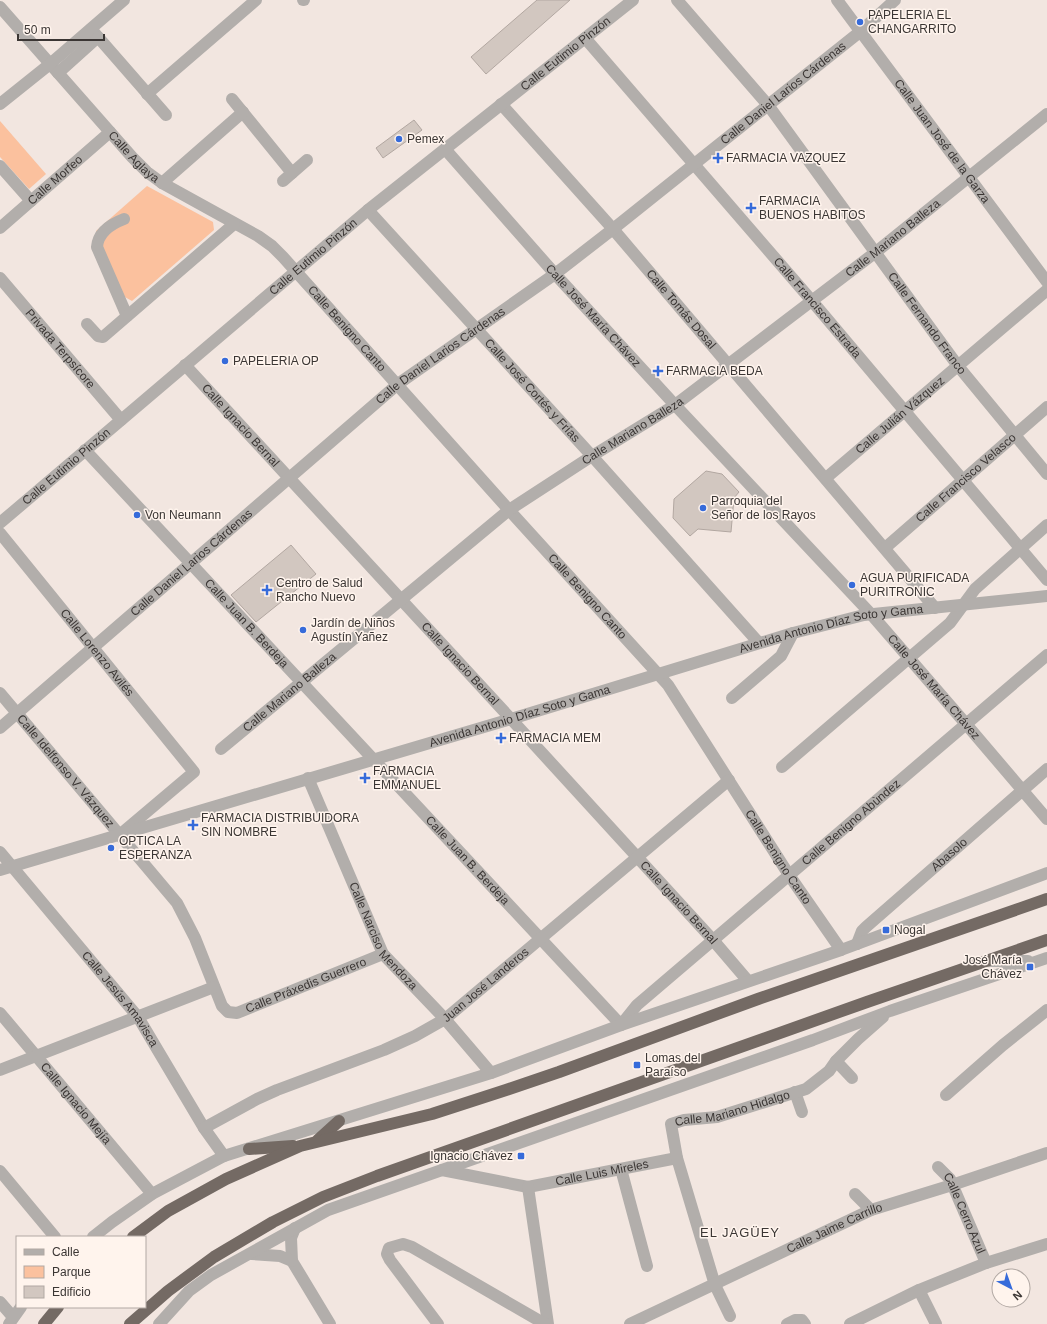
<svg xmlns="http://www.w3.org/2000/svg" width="1047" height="1324" font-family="Helvetica,sans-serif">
<rect width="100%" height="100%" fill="#f2e6e0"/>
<!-- green -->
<g fill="#fbc19e">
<polygon points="0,121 46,174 29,189 0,157"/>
<polygon points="147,186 213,222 214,230 132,301 123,296 96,231"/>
</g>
<!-- building -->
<g fill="#d2c7c0" stroke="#b2a7a1">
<polygon points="537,0 570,0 486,74 471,57"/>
<polygon points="414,120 422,130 383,158 376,148"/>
<polygon points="706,471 722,474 739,492 734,498 731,532 698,529 690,536 673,518 674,499"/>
<polygon points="291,545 316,574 256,622 231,595"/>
</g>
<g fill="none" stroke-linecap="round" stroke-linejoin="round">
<!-- minor -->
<g stroke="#b2aeab" stroke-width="12">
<polyline points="303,0 304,0"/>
<path id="s1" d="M677 0 768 105 958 366 1047 474"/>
<path id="s2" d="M837 0 1047 282"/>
<path id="s3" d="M0 7 132 157 147 172 162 183 258 236 272 246 283 257 509 510 668 685 789 875 841 950"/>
<polyline points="91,29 166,115"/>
<path id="s4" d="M585 38 812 301 1047 580"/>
<polyline points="58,73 98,37"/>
<polyline points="147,94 256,0"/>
<polyline points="232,99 292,173"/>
<polyline points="0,104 50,64 124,0"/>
<path id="s5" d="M501 104 613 229 935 608"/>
<path id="s6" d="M445 149 555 274 675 405 871 614 966 724 1047 819"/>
<polyline points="0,166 31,201"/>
<polyline points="283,181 307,160"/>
<polyline points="162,183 243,112"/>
<path id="s7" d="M368 210 592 456 759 643"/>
<path d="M124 219C111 224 98 232 97 247L127 316"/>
<path id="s8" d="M0 228 110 132"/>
<path id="s9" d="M0 278 121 420"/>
<polyline points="87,324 98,336 103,337 234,224"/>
<path id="s10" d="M185 365 511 719 713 940 748 981"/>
<path id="s11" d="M85 450 621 1025 637 1005 1047 655"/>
<path id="s12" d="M826 478 1047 290"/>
<path id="s13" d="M0 523 368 210 633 0"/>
<path id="s14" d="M0 533 194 772 123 832"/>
<path id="s15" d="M885 548 1047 407"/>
<path id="s16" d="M0 693 177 903 195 938 222 1006 228 1012 237 1013 383 954"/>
<polyline points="732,698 781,656 793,633"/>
<path id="s17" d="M0 728 398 384 555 274 613 229 861 31 895 0"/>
<path id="s18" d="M221 749 509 510 592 456 675 405 876 252 1047 114"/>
<polyline points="782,767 950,623 975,589 1047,525"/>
<path id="s19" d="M308 778 383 954 445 1019 491 1073"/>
<path id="s20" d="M0 852 138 1017 204 1128 224 1156"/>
<path id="s21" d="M0 870 511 719 793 633 864 615 1047 596"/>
<path id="s22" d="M857 944 862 931 866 927 1047 769"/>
<polyline points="989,961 1028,961"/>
<path id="s23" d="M0 1013 152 1194"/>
<polyline points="836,1061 852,1078"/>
<polyline points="0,1070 214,987"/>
<polyline points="795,1092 802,1112"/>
<polyline points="946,1095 1003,1045 1047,1010"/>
<path id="s24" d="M204 1128 257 1099 277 1090 384 1050 415 1036 445 1019 729 780"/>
<path id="s25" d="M938 1167 950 1179 986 1263"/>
<polyline points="621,1169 647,1266"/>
<path id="s26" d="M442 1170 528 1187 677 1158"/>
<polyline points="0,1171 55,1237"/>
<polyline points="528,1187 548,1324"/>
<polyline points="855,1194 871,1210"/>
<polyline points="295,1228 291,1238 292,1261 330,1324"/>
<polyline points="93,1237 112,1222 152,1194 224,1156 491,1073 621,1025 841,950 1047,873"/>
<polyline points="252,1254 280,1256 292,1261"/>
<polyline points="919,1290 936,1324"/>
<polyline points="0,1302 13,1317"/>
<path id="s27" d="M730 1316 715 1285 677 1158 671 1124 684 1120 717 1117 806 1089 829 1071 836 1061 858 1039 883 1017"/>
<polyline points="9,1324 21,1307"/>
<polyline points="159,1324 189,1291 211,1275 328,1210 813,1040 890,1011 1047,958"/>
<polyline points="438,1324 390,1260 387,1254 389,1248 403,1244 412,1247 545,1324"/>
<path id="s28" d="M630 1324 871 1210 952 1185 1047 1153"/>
<polyline points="787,1324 795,1320 802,1320 805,1324"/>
<polyline points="850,1324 919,1290 986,1263 1047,1244"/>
</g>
<!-- highway -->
<g stroke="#746a64" stroke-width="12">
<polyline points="318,1140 339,1121"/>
<polyline points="249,1149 293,1146"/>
<polyline points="133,1237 168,1211 226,1179 300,1146 432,1114 506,1090 559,1072 758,999 1047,899"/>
<polyline points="44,1324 58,1307"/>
<polyline points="130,1324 168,1291 214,1257 273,1222 323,1197 377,1176 867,1002 1047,940"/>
</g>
</g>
<!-- markers -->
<g fill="#366bda" stroke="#fff4ed" stroke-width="1.5">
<circle cx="860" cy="22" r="4"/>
<circle cx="399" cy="139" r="4"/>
<path d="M716 152h4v4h4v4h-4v4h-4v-4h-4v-4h4z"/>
<path d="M749 202h4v4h4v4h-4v4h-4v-4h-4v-4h4z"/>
<circle cx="225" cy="361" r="4"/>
<path d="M656 365h4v4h4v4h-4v4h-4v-4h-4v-4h4z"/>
<circle cx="703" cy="508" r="4"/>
<circle cx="137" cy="515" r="4"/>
<circle cx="852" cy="585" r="4"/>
<path d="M265 584h4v4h4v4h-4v4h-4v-4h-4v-4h4z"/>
<circle cx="303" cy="630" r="4"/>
<path d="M499 732h4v4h4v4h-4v4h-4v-4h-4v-4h4z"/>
<path d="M363 772h4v4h4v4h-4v4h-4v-4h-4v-4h4z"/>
<path d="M191 819h4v4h4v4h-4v4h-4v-4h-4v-4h4z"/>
<circle cx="111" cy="848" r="4"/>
<rect x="882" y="926" width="8" height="8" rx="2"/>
<rect x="1026" y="963" width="8" height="8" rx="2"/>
<rect x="633" y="1061" width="8" height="8" rx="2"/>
<rect x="517" y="1152" width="8" height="8" rx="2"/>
</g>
<g text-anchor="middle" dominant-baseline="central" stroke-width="3" stroke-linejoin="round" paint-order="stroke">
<!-- poi labels -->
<g font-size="12" fill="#3b3634" stroke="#fff4ed" text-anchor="start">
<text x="868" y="15">PAPELERIA EL<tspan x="868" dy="14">CHANGARRITO</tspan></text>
<text x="407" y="139">Pemex</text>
<text x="726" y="158">FARMACIA VAZQUEZ</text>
<text x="759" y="201">FARMACIA<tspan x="759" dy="14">BUENOS HABITOS</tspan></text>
<text x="233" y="361">PAPELERIA OP</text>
<text x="666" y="371">FARMACIA BEDA</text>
<text x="711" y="501">Parroquia del<tspan x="711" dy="14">Señor de los Rayos</tspan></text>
<text x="145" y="515">Von Neumann</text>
<text x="860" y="578">AGUA PURIFICADA<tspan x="860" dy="14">PURITRONIC</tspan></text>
<text x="276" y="583">Centro de Salud<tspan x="276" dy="14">Rancho Nuevo</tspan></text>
<text x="311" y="623">Jardín de Niños<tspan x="311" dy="14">Agustín Yañez</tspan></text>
<text x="509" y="738">FARMACIA MEM</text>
<text x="373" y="771">FARMACIA<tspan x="373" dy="14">EMMANUEL</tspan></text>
<text x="201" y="818">FARMACIA DISTRIBUIDORA<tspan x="201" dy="14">SIN NOMBRE</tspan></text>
<text x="119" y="841">OPTICA LA<tspan x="119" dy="14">ESPERANZA</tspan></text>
<text x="894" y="930">Nogal</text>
<text x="1022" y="960" text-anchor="end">José María<tspan x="1022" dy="14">Chávez</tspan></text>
<text x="645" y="1058">Lomas del<tspan x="645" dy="14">Paraíso</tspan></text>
<text x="513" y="1156" text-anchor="end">Ignacio Chávez</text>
</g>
<!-- street labels -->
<g font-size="12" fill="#3b3634" stroke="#fff4ed">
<text stroke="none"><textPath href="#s13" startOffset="735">Calle Eutimio Pinzón</textPath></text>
<text stroke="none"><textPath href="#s17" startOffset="1009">Calle Daniel Larios Cárdenas</textPath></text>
<text stroke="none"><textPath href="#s2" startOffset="176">Calle Juan José de la Garza</textPath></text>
<text stroke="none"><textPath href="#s3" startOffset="201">Calle Aglaya</textPath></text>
<text stroke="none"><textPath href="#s8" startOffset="73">Calle Morfeo</textPath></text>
<text stroke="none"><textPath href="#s18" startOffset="845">Calle Mariano Balleza</textPath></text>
<text stroke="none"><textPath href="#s13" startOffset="411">Calle Eutimio Pinzón</textPath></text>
<text stroke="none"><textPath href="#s4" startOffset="356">Calle Francisco Estrada</textPath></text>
<text stroke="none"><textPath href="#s5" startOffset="273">Calle Tomás Dosal</textPath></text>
<text stroke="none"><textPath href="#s6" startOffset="223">Calle José María Chávez</textPath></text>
<text stroke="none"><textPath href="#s1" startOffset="409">Calle Fernando Franco</textPath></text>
<text stroke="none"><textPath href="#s3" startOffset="478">Calle Benigno Canto</textPath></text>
<text stroke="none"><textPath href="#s9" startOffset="93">Privada Terpsícore</textPath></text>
<text stroke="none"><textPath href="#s17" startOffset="577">Calle Daniel Larios Cárdenas</textPath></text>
<text stroke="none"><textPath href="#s7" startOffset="244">Calle José Cortés y Frías</textPath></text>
<text stroke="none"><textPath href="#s12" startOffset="97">Calle Julián Vázquez</textPath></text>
<text stroke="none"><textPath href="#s10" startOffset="82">Calle Ignacio Bernal</textPath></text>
<text stroke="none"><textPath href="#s18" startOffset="521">Calle Mariano Balleza</textPath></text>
<text stroke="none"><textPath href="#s13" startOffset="87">Calle Eutimio Pinzón</textPath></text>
<text stroke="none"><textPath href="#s15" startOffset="107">Calle Francisco Velasco</textPath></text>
<text stroke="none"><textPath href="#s17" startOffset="253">Calle Daniel Larios Cárdenas</textPath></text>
<text stroke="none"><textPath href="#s3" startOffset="838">Calle Benigno Canto</textPath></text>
<text stroke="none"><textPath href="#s11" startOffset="237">Calle Juan B. Berdeja</textPath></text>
<text stroke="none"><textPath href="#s21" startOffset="866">Avenida Antonio Díaz Soto y Gama</textPath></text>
<text stroke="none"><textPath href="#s14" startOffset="154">Calle Lorenzo Avilés</textPath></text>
<text stroke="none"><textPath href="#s10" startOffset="406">Calle Ignacio Bernal</textPath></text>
<text stroke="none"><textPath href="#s6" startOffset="727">Calle José María Chávez</textPath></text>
<text stroke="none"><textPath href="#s18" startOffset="89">Calle Mariano Balleza</textPath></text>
<text stroke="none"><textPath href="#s21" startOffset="542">Avenida Antonio Díaz Soto y Gama</textPath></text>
<text stroke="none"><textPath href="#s16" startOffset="102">Calle Idelfonso V. Vázquez</textPath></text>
<text stroke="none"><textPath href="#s11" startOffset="1093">Calle Benigno Abùndez</textPath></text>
<text stroke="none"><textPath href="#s22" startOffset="130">Abasolo</textPath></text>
<text stroke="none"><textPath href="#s3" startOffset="1162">Calle Benigno Canto</textPath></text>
<text stroke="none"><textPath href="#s11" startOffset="561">Calle Juan B. Berdeja</textPath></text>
<text stroke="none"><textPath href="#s10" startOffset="730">Calle Ignacio Bernal</textPath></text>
<text stroke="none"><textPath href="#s19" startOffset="176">Calle Narciso Mendoza</textPath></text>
<text stroke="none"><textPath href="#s24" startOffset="318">Juan José Landeros</textPath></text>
<text stroke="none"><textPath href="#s16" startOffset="479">Calle Práxedis Guerrero</textPath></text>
<text stroke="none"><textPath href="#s20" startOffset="190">Calle Jesús Amavisca</textPath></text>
<text stroke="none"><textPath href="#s23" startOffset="118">Calle Ignacio Mejía</textPath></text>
<text stroke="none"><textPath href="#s27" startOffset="265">Calle Mariano Hidalgo</textPath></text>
<text stroke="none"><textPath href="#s26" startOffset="163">Calle Luis Mireles</textPath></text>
<text stroke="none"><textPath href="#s25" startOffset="54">Calle Cerro Azul</textPath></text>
<text stroke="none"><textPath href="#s28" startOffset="226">Calle Jaime Carrillo</textPath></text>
</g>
<!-- neighbourhood labels -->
<g font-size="13" letter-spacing="1" fill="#3b3634" stroke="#fff4ed">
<text x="740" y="1232">EL JAGÜEY</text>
</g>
</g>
<!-- legend -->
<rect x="16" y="1236" width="130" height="72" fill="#fff4ed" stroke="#b1a8a3"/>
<rect x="24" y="1249" width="20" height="6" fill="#b2aeab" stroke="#b1a8a3"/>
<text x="52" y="1256" font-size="12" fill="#3b3634">Calle</text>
<rect x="24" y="1266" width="20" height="12" fill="#fbc19e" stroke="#b1a8a3"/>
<text x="52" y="1276" font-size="12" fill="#3b3634">Parque</text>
<rect x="24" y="1286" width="20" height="12" fill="#d2c7c0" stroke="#b1a8a3"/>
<text x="52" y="1296" font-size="12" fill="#3b3634">Edificio</text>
<!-- north arrow -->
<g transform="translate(1011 1288) rotate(139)"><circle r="19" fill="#fff4ed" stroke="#b1a8a3"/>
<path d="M0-3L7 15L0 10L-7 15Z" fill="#366bda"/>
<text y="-6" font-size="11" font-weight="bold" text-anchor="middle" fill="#3b3634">N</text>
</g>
<!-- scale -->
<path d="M18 34v6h86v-6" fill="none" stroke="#3b3634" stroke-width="2"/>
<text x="24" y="34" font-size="12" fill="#3b3634" stroke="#fff4ed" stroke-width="3" paint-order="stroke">50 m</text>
</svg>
